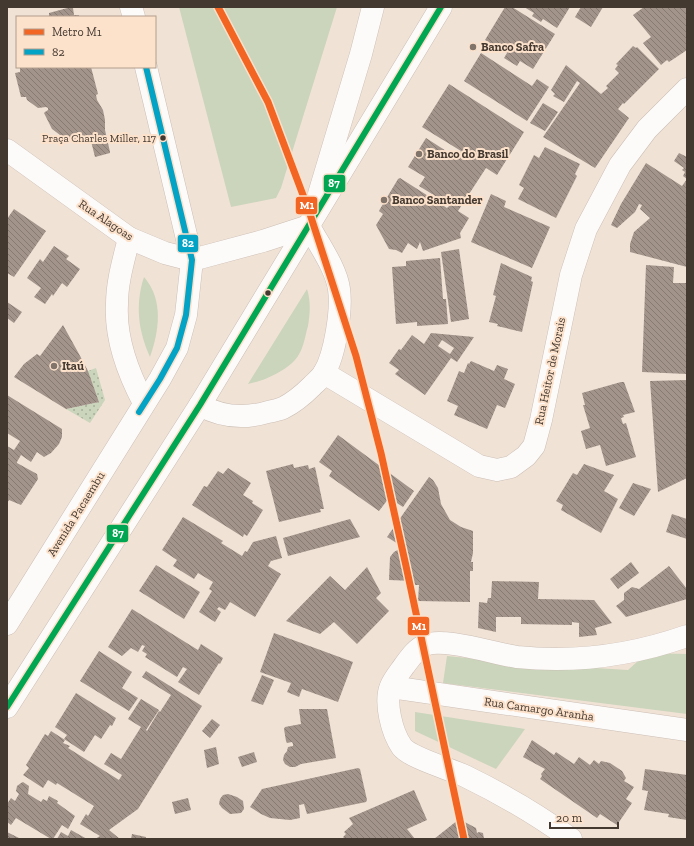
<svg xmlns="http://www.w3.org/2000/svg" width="694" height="846" font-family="'Zilla Slab',serif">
<defs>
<pattern id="grass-dots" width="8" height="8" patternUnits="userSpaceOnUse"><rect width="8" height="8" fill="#cad5bc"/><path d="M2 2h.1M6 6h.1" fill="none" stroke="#a6ae99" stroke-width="1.8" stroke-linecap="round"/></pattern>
<pattern id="building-back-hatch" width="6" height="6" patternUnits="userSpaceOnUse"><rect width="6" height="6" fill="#a2948a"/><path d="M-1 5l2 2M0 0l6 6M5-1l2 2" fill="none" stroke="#867a71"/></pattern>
</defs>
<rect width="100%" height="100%" fill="#f1e2d6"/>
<!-- grass -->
<polygon fill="url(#grass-dots)" points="96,368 105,400 90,423 66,409 99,402 88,371"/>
<!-- park -->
<g fill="#cad5bc">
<polygon points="179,7 337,7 281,188 276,198 231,207"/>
<path d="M144 277C164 300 159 331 150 357 138 331 135 304 144 277Z"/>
<path d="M307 289C311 301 310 314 308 326 305 336 304 347 298 356 289 370 264 381 248 384Z"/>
<polygon points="647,653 687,654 687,714 443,683 447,656 517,663 628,670"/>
<polygon points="415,712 525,729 496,769 415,731"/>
</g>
<!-- building -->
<g fill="url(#building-back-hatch)" fill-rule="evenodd">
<polygon points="71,7 73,8 74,15 79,15 79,17 49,17 49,13"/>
<polygon points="505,7 512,7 555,34 533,69 520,61 517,66 504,58 507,53 485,40"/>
<polygon points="524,7 570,7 557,28 543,19 541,22 532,16 534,13"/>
<polygon points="581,7 603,7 591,27 575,17"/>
<polygon points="644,7 687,7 687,50 669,62 667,60 661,65 643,43 651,37 633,15"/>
<polygon points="633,46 636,48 637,47 659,69 624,104 623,103 618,109 629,118 595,168 543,137 580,83 577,81 564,102 553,96 555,94 551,90 566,65 601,94 608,88 606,86 619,73 615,69 618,65 616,64"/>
<polygon points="481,53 532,86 537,79 549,87 527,121 464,81"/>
<polygon points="20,67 91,67 98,94 96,95 97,100 103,110 105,120 105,130 110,152 110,153 95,157 91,141 76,142 64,138 52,129 44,113 45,112 48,110 48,108 46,107 38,108 27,100 26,97 21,97 15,73 20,72"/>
<polygon points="449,84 524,132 497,175 486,168 458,211 469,218 460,233 461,238 423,251 420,242 417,249 408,243 402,253 396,250 389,249 376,225 383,214 379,211 380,209 398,179 400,178 447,208 450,205 419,186 425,177 408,167 426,138 457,158 461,151 422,127"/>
<polygon points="543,103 558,112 545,131 530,123"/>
<polygon points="545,147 580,164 575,174 577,176 556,218 518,199 524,188 519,185 534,155 539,158"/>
<polygon points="679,153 687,157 687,179 683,176 685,172 682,170 684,168 674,161"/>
<polygon points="646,163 682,186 687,179 687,267 630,252 630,244 634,232 650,218 640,209 642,205 639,204 635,212 617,228 611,225 621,204"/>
<polygon points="491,194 506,201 504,207 550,227 532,268 471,242"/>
<polygon points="14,209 46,231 14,277 7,273 7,219"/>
<polygon points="54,246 69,256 66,259 80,269 67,287 62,283 53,296 52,294 45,304 34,297 41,288 27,278 40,259 43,262"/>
<polygon points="459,249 469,319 451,322 441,252"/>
<polygon points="440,258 443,299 446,299 448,324 417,326 417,322 396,324 392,267 406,266 406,261"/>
<polygon points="501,263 532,277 531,281 533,282 522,332 497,326 498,324 489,322 496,296 493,295"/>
<polygon points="646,265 674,267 673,283 687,283 687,374 642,372"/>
<polygon points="7,302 22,312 14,323 7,318"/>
<polygon points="63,325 79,354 88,371 99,402 66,409 14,377 24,364 37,354 40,356"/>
<path d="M431 333 474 337 457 362 451 358 425 395 395 374 399 370 389 363 399 349 401 350 412 335 424 344ZM442 340 454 348 450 354 438 346Z"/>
<polygon points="471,361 494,371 497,365 508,369 504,379 515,384 505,408 497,405 487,429 454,415 458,406 447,401 459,371 464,373 468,363 469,364"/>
<polygon points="687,380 687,478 658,492 650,381"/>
<polygon points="621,382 624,382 635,412 623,415 624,417 621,418 623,424 626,423 636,457 606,466 600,445 586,449 581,431 590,428 583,405 585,405 582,393"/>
<polygon points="7,395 62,429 62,437 59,444 51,453 44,457 37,452 31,462 21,455 17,462 17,463 37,474 38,479 21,505 9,500 7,503 7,446 14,450 20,441 7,433"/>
<polygon points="338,435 414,491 403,507 389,498 379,511 329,476 332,471 319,462"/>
<polygon points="293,464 294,468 308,465 309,469 315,467 324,509 320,509 321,512 279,522 266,471"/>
<polygon points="584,464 614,475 604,491 618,499 601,533 561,510 563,505 556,501 573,473 577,475"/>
<polygon points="228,468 251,483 243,495 253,501 252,503 263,510 247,536 244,534 243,537 192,505 204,486 207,487 218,471 223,474"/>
<polygon points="429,477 433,480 438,488 441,504 450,520 461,527 473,531 473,553 471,562 473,562 473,571 470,571 470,602 418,601 419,585 414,585 414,581 389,580 390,557 394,552 403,547 387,537"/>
<polygon points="633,483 651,489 634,516 619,508"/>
<polygon points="672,514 687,519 687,539 666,532"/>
<polygon points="183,517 223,541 221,543 242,556 245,551 247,552 253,542 276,536 282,558 271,561 268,566 281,574 255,617 230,602 225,610 219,607 217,609 221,612 215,622 199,612 212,591 209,589 213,582 198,573 194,579 173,566 177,560 162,550"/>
<polygon points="350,519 360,537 288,556 283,538"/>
<polygon points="631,562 639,573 618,589 610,579"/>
<polygon points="156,565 200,592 184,619 139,591"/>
<polygon points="669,566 687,589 687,599 626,617 616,606 624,600 624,593 632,587 639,589"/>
<polygon points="367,567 381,593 376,598 389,611 357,644 334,622 320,634 286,621 330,576 345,590"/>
<polygon points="492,581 539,582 538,599 594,600 612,623 595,628 597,635 579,637 579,623 572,622 572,625 521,624 521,617 496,617 496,632 478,628 479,602 487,603 488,598 491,598"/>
<polygon points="132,609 198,650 201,644 223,658 220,664 219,663 199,695 178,682 187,669 183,667 177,677 145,657 147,654 142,651 145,646 142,645 138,652 131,648 122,656 108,647"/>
<polygon points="274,633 353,662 338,702 302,689 299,697 287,692 291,683 260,672"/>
<polygon points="99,651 132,672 122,688 138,698 129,711 80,681"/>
<polygon points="146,671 202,706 138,809 109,830 120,839 95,839 100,836 80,824 86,814 88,816 94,806 57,783 56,785 48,780 43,788 23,775 29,768 26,765 45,734 48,736 51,731 65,740 63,743 70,746 68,748 119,780 122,775 104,764 111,753 121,759 141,727 128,719 141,699 159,710 146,730 147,731 159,711 160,712 171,695 142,677"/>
<polygon points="262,675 274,680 263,705 251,701"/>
<polygon points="76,693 116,718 112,726 110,725 101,739 95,735 84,752 64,739 67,735 55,727"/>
<polygon points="299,709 327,709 336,758 301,764 295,767 290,767 285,764 283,760 284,755 287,751 288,747 293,746 293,744 292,742 287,743 286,741 284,729 285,727 301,724"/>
<polygon points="212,719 220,725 210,738 202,731"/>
<polygon points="532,740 554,755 556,752 574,764 579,757 590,765 594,760 599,764 601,761 610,763 622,771 626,778 624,781 634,787 626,799 632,803 617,825 600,814 597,818 540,779 542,776 541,774 545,769 523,757"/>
<polygon points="216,747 219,764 207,768 204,750"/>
<polygon points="254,752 257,762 242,767 238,757"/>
<polygon points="358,768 360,769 367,800 366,802 307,814 304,804 299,805 300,818 290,820 270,818 261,814 250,807 262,789"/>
<polygon points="645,769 687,775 687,820 668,817 669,814 644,810 648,791 642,790"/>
<polygon points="23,782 29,786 28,794 41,802 43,799 47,801 49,796 58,801 57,803 75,816 68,829 62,825 53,839 51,839 16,818 11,825 7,822 7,804 11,798 15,801 19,794 16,791 17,786 21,783"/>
<polygon points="414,790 427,820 407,829 415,839 345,839 343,837 346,834 344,832 353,824 349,818"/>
<polygon points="228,794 237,797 243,801 244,809 241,813 230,814 222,808 219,804 220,799 223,795"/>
<polygon points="188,798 191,810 175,814 172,802"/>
<polygon points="458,820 461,820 476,828 477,833 479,832 483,833 484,839 434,839"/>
<polygon points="71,830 87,839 57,839 61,832 68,836"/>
<polygon points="7,832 21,839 7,839"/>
<polygon points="132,834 146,837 146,839 131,839"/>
</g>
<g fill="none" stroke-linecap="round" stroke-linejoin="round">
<defs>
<g id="minor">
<polyline points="7,150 129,238 165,253 192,260"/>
<path d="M129 238C124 259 117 281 117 304 115 338 128 373 144 403"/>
<polyline points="324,373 479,466 497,470 511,467 526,456 534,446 541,420 571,275 586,229 620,165 647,129 687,89"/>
<path d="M200 405C221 417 244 419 268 412 273 411 278 410 283 408 293 403 304 394 312 386 316 382 321 378 324 373 335 355 342 310 339 289 336 268 319 245 309 226"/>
<polyline points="391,687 687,730"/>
<path d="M571 839C538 815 502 794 465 776 450 769 411 758 402 747 392 733 384 702 391 686 394 679 400 672 404 666 410 658 416 649 425 645 444 637 495 654 517 657 575 663 633 655 687 636"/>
</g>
<g id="major">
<polyline points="131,7 134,17"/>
<polyline points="319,194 361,54 373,7"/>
<polyline points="192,260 263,241 309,226"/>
<polyline points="7,624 160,379 177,348 186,315 192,260 146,67"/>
<polyline points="7,707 200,405 441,7"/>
</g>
</defs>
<!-- minor casing -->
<use href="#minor" stroke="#cbbfb5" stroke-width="23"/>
<!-- major casing -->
<use href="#major" stroke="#cbbfb5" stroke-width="23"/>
<!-- minor -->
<use href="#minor" stroke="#fdfbf9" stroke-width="22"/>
<!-- major -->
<use href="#major" stroke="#fdfbf9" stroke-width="22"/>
<defs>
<polyline id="bus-1" points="139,412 160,379 177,348 186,315 192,260 146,67"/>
<polyline id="bus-2" points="7,707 200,405 441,7"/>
</defs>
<!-- bus-1 casing -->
<use href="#bus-1" stroke="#fce1cb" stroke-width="9"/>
<!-- bus-2 casing -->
<use href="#bus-2" stroke="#fce1cb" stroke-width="9"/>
<!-- bus-1 -->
<use href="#bus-1" stroke="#03a3c6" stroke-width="6"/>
<!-- bus-2 -->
<use href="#bus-2" stroke="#00a651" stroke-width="6"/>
<defs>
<polyline id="metro-1" points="218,7 268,102 309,211 356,356 381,453 406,566 464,839"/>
</defs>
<!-- metro-1 casing -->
<use href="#metro-1" stroke="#fce1cb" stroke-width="10"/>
<!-- metro-1 -->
<use href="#metro-1" stroke="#f26522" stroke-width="7"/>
</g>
<!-- markers -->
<g fill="#81746a" stroke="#fce1cb" stroke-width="1.5">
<circle cx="473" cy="47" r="4"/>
<circle cx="419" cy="154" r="4"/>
<circle cx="384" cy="200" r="4"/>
<circle cx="54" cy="366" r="4"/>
</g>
<g fill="#443930" stroke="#fce1cb" stroke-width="1.5">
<circle cx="163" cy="138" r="3.5"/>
<circle cx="268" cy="293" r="3.5"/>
</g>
<g text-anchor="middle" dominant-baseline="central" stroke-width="4" stroke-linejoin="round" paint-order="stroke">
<!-- bus labels -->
<g font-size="11" fill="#443930" stroke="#fce1cb" text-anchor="end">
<text x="156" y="138">Praça Charles Miller, 117</text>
</g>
<!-- poi labels -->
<g font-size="12" font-weight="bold" fill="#443930" stroke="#fce1cb" text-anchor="start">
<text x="481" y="47">Banco Safra</text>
<text x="427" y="154">Banco do Brasil</text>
<text x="392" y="200">Banco Santander</text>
<text x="62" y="366">Itaú</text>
</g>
<!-- street labels -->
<g font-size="12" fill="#443930" stroke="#fce1cb">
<text transform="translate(106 220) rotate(34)">Rua Alagoas</text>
<text transform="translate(550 371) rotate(-78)">Rua Heitor de Morais</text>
<text transform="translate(76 514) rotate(-58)">Avenida Pacaembu</text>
<text transform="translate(539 709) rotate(8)">Rua Camargo Aranha</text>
</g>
</g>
<g stroke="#fce1cb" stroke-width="1.5">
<rect x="323" y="174" width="23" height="19" rx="4" fill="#00a651"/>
<rect x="295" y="196" width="23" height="19" rx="4" fill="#f26522"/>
<rect x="177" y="234" width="22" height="19" rx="4" fill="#03a3c6"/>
<rect x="106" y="524" width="23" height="19" rx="4" fill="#00a651"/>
<rect x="407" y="616" width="23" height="20" rx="4" fill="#f26522"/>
</g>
<g font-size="11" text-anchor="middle" font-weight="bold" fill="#fff">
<text x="334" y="187">87</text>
<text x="307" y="209">M1</text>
<text x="188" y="247">82</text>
<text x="118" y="537">87</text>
<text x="419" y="630">M1</text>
</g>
<!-- border -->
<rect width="694" height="846" fill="none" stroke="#443930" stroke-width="16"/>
<!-- legend -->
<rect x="16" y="16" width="140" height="52" fill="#fce1cb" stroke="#b29e8d"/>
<rect x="24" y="29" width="20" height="6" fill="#f26522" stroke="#b29e8d"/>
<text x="52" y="36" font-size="12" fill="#443930">Metro M1</text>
<rect x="24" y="49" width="20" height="6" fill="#03a3c6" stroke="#b29e8d"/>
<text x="52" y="56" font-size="12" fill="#443930">82</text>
<!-- scale -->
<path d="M550 822v6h68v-6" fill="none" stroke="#443930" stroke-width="2"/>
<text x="556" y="822" font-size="12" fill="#443930" stroke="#fce1cb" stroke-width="3" paint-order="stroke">20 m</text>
</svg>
